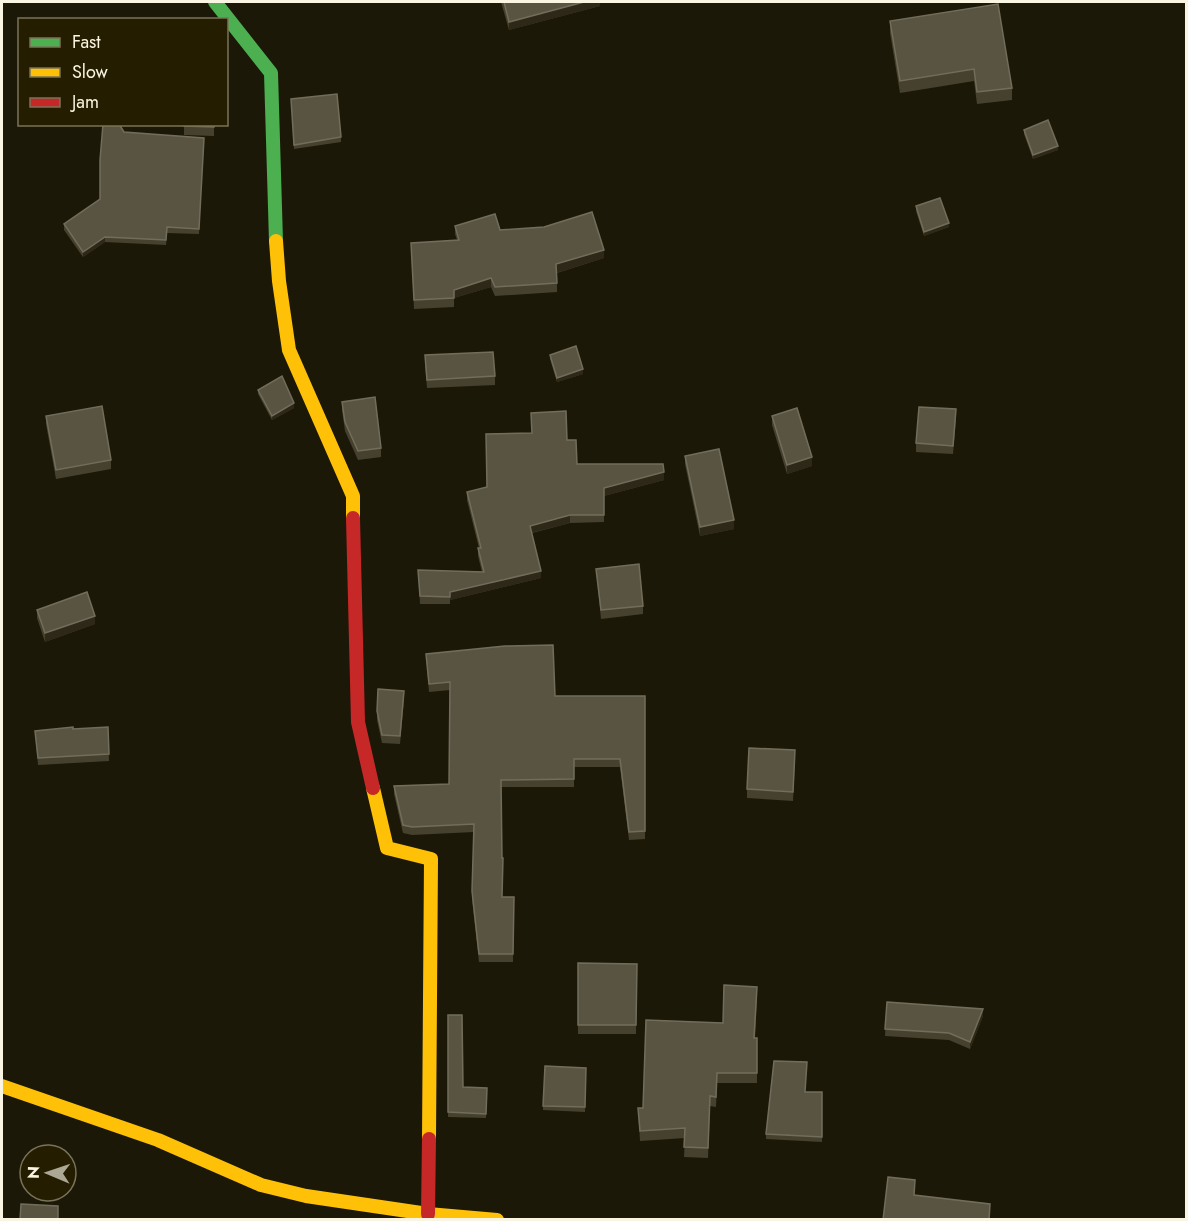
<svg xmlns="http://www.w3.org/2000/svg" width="1188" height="1221" font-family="Jost,sans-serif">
<rect width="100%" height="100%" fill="#1c1808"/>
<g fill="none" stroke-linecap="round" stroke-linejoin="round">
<!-- fast -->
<polyline stroke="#4caf50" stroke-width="14" points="215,2 271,73 276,241"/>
<!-- slow -->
<g stroke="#ffc107" stroke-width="14">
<polyline points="276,241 279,281 289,350 353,496 353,518"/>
<polyline points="373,788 387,848 431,859 429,1139"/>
<polyline points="2,1086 158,1140 261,1185 306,1196 428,1214 497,1220"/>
</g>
<!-- jam -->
<g stroke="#c62828" stroke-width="14">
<polyline points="353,518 358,722 373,788"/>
<polyline points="428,1214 429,1139"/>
</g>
</g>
<!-- wall -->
<g fill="#46412f">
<polygon points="501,2 600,2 600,6 509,30"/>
<polygon points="890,21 1012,88 1012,100 977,104 974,81 900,93 890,33"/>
<polygon points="291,99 341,137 341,142 294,149"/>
<polygon points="184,124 214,124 214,136 184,135"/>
<polygon points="1024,130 1058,150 1033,159 1024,134"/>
<polygon points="124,132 204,138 199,234 167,233 166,245 105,242 83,257 64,230 64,224 100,199"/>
<polygon points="916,206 949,227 924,236 916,211"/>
<polygon points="455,226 500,230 604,258 557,273 557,292 495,296 491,287 454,298 454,307 414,309 411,243 457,240 455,234"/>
<polygon points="550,355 583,374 557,382 550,359"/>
<polygon points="425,364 495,376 495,385 427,388"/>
<polygon points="258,390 294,408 272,420 258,394"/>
<polygon points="342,402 381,448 381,457 358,460 345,431 342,410"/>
<polygon points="531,413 567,440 577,464 664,480 604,496 604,522 570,523 532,533 541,578 450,600 450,604 420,604 418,570 482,572 478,556 478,548 479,548 467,500 467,492 487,487 532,433"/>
<polygon points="46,416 111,460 111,469 56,479 46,424"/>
<polygon points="772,416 812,466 787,474 772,425"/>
<polygon points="956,418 953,454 916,452 916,443"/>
<polygon points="685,456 734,529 700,536 685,464"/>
<polygon points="596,569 643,606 643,614 601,619"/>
<polygon points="37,610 95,624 45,642 37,618"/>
<polygon points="426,654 555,696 645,696 645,839 629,840 620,767 574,767 574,787 501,787 502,897 514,897 513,962 479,962 472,899 474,832 412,835 403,833 394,794 394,786 449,784 450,690 429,692"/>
<polygon points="404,699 400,744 382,743 377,720 377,711"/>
<polygon points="108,727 109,761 38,765 35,731"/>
<polygon points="795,759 793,801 747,798 747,789"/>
<polygon points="578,963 637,964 636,1034 578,1034"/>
<polygon points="757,997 755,1038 757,1038 757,1083 717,1083 716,1107 710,1106 708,1158 684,1157 685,1138 640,1141 638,1108 643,1108 723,1023"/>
<polygon points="887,1002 983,1016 970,1049 949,1040 885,1036"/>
<polygon points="448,1015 463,1087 487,1088 486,1118 448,1117"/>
<polygon points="586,1068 585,1112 543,1110 543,1106"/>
<polygon points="805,1092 822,1092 822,1142 766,1139 766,1134"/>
</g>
<!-- shaded-wall -->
<g fill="#2d2817">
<polygon points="584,2 600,2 600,6 509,30 509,22"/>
<polygon points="1058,146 1058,150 1033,159 1033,155"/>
<polygon points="949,223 949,227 924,236 924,232"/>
<polygon points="105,237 105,242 83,257 83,252"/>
<polygon points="604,250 604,258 556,273 556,264"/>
<polygon points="491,278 491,287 454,298 454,290"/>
<polygon points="583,369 583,374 557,382 557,378"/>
<polygon points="294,403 294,408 272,420 272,416"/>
<polygon points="812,457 812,466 787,474 787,465"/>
<polygon points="664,472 664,480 604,496 604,488"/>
<polygon points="570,515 570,523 530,533 530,526"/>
<polygon points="734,520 734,529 700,536 700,527"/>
<polygon points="541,571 541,578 450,600 450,592"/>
<polygon points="95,616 95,624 45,642 45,633"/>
<polygon points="983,1009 983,1016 970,1049 970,1042"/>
</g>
<!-- building -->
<g fill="#595442" stroke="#726d5b" stroke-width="1.5">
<polygon points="504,2 584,2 509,22"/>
<polygon points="998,4 1012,88 977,92 974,69 900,81 890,21"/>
<polygon points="337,94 341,137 294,145 291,99"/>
<polygon points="1048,120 1058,146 1033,155 1024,130"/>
<polygon points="103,124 119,124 124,132 204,138 199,229 167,227 166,240 105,237 83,252 64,224 100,199 100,160"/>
<polygon points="184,124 214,124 214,127 184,126"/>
<polygon points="940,198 949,223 924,232 916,206"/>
<polygon points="592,212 604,250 556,264 557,283 495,287 491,278 454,290 454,298 414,300 411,243 459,240 455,226 495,214 500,230 544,227"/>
<polygon points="576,346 583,369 557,378 550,355"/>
<polygon points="493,352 495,376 427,380 425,355"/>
<polygon points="282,376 294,403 272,416 258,390"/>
<polygon points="375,397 381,448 358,451 345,422 342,402"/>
<polygon points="102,406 111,460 56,470 46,416"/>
<polygon points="919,407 956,409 953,446 916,443"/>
<polygon points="797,408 812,457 787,465 772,416"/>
<polygon points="566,411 567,440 576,440 577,464 663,464 664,472 604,488 604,515 570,515 530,526 541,571 450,592 450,597 420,596 418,570 484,572 478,548 481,548 467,492 487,487 486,434 532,433 531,413"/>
<polygon points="719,449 734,520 700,527 685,456"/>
<polygon points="639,564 643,606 601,610 596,569"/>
<polygon points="87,592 95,616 45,633 37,610"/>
<polygon points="553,645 555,696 645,696 645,831 629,832 620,759 574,759 574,779 501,780 502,858 503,858 502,897 514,897 513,954 479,954 472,891 474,824 412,827 403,825 394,786 449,784 450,682 429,684 426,654 505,646"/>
<polygon points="378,689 404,691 400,736 382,735 377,711"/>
<polygon points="73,727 73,729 108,727 109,754 38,758 35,731"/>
<polygon points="749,748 795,750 793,792 747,789"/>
<polygon points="578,963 637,964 636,1025 578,1025"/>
<polygon points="724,985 757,987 754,1038 757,1038 757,1073 717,1073 716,1097 710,1096 708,1148 684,1147 685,1128 640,1131 638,1108 643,1108 646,1020 723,1023"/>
<polygon points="887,1002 983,1009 970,1042 949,1033 885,1029"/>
<polygon points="448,1015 462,1015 463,1087 487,1088 486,1114 448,1112"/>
<polygon points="774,1061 807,1062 805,1092 822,1092 822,1137 766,1134"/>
<polygon points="545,1066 586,1068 585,1107 543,1106"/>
<polygon points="888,1177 915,1180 914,1195 990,1204 989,1220 883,1220"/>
<polygon points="21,1204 58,1206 58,1220 20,1220"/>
</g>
<!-- border -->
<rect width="1188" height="1221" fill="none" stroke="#f9f5e2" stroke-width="6"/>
<!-- legend -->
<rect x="18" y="18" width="210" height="108" fill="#241d00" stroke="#79735a" stroke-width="1.5"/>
<rect x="30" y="38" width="30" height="9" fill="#4caf50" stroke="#79735a" stroke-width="1.5"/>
<text x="72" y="48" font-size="18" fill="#f9f5e2">Fast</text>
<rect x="30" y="68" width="30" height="9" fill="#ffc107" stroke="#79735a" stroke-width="1.5"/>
<text x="72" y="78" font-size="18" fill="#f9f5e2">Slow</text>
<rect x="30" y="98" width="30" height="9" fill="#c62828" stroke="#79735a" stroke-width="1.5"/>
<text x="72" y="108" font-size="18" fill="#f9f5e2">Jam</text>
<!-- north arrow -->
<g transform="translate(48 1173) rotate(272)"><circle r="28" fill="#241d00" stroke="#79735a" stroke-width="1.5"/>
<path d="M0-4.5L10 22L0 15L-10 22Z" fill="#aca896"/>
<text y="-9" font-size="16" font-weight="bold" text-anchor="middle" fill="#f9f5e2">N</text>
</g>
</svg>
